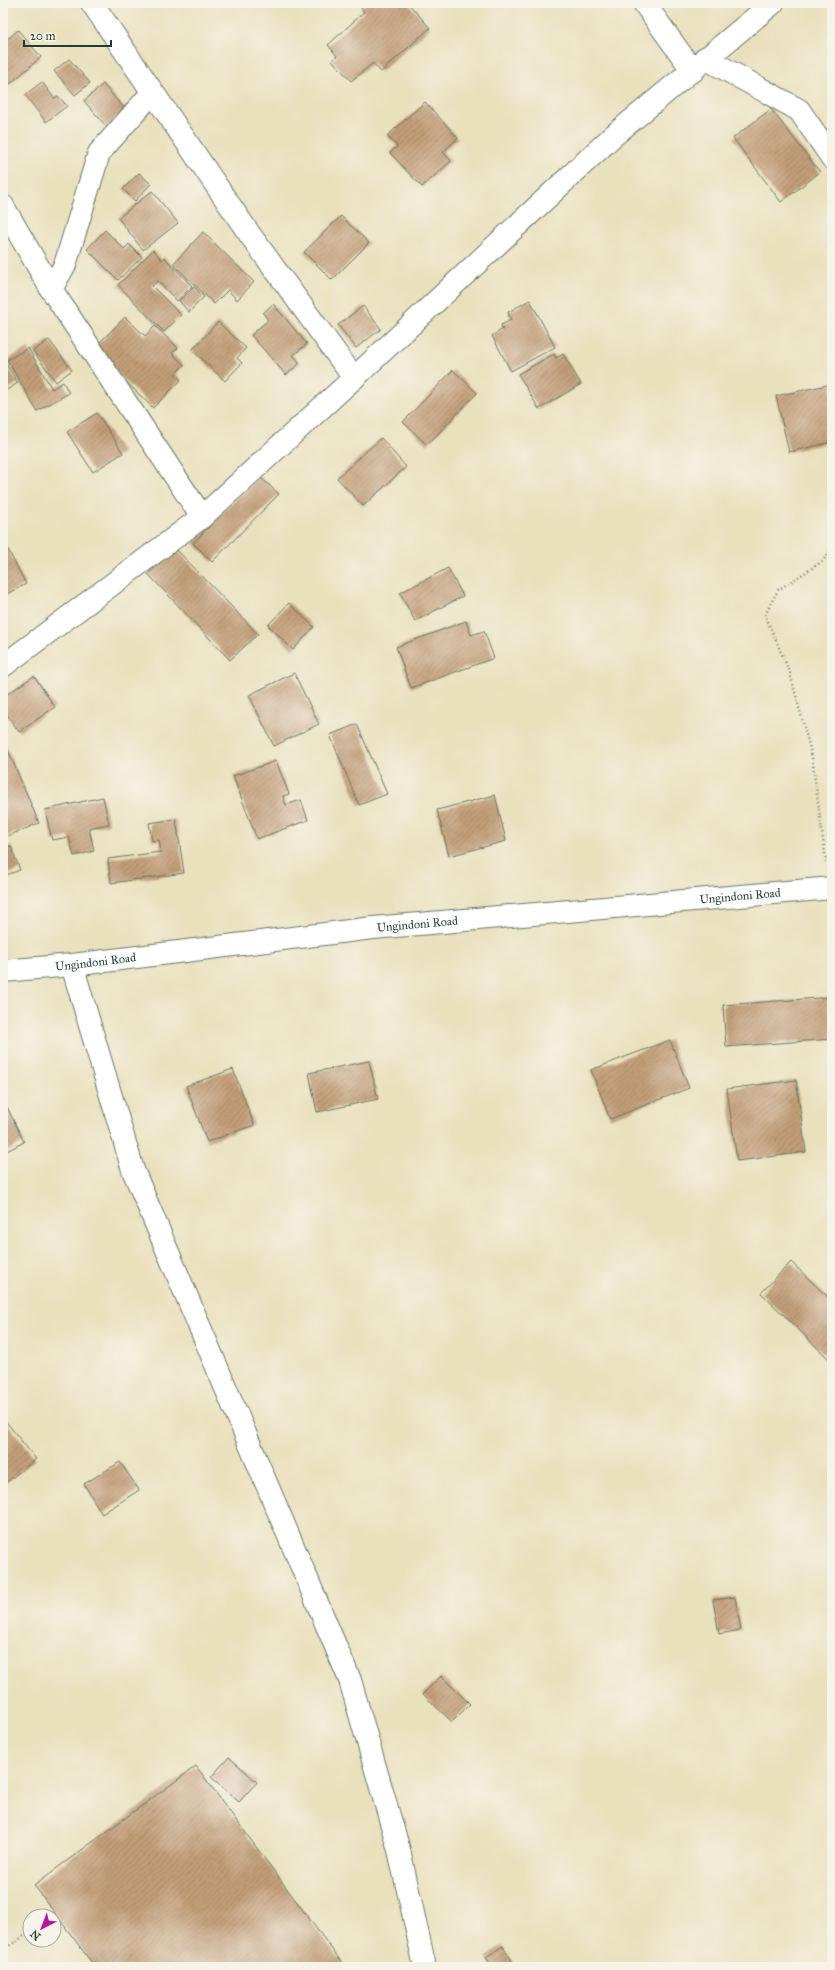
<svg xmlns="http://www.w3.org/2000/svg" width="835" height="1970" font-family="'IM FELL Great Primer',serif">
<defs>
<pattern id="building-hatch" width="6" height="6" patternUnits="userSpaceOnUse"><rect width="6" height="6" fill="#c29e78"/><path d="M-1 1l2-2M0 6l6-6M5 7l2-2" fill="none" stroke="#9d8263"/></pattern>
</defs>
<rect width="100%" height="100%" fill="#f7f3e8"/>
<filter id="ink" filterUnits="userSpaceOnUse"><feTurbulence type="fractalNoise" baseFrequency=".025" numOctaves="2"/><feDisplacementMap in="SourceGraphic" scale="8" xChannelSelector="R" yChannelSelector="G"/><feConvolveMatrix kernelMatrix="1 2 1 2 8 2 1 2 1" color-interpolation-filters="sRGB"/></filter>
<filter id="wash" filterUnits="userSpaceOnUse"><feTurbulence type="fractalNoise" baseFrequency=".012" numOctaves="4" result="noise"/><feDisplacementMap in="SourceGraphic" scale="16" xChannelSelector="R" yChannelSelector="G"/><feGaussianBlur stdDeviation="0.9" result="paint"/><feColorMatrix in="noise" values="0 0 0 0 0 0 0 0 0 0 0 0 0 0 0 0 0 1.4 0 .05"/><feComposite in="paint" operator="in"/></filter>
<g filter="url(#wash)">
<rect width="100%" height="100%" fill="#e9e0bc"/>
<g id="blocks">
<!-- building -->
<g fill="url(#building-hatch)">
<polygon points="367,3 408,3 430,28 381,72 373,63 351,81 332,60 337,56 328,45 364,12 361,8"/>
<polygon points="18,30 41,57 3,90 3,43"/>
<polygon points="69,59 90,83 75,95 54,71"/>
<polygon points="42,82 54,98 58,96 67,106 46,122 25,95"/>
<polygon points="103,84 126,110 107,127 84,101"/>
<polygon points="425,102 458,138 443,152 451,161 422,187 390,153 397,146 387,136"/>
<polygon points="771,109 820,172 781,202 733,138"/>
<polygon points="139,173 151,184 135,201 123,189"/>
<polygon points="152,191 178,223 143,250 118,218"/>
<polygon points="341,216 369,243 332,280 304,252"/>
<polygon points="105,230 124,249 129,244 142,257 118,280 87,249"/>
<polygon points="203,232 254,282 237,300 228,290 214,304 173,264"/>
<polygon points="153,250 162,260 164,257 192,286 177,301 158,281 152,286 181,315 164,332 118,285"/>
<polygon points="194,287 204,297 189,312 179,301"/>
<polygon points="530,300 555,347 511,371 492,336 503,329 501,325 511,320 508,312"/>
<polygon points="273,304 307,344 293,355 300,363 286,375 251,335 268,320 263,313"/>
<polygon points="363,306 381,329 356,348 338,325"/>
<polygon points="125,317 145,336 155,326 178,348 172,353 184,365 175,374 181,380 153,408 93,349"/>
<polygon points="218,322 246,348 237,358 242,363 225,381 192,350"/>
<polygon points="49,340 72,370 56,382 33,351"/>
<polygon points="28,348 52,389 63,382 69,393 37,411 7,360"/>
<polygon points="554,354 556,358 563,354 581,384 539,409 518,374"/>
<polygon points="3,359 18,383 3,392"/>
<polygon points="453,370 477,393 427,445 403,422"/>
<polygon points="832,384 832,442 789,452 776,396"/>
<polygon points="97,413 123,453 93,472 67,432"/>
<polygon points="381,438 406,467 363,506 337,478"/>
<polygon points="259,476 279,494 212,562 193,543"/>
<polygon points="3,540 26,584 3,596"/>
<polygon points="175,548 258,634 230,660 148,574"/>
<polygon points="448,568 463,596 415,621 400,593"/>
<polygon points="289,603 314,627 293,650 268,625"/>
<polygon points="466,621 471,635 484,631 494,658 411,688 396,647"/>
<polygon points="294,673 319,724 274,746 249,695"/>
<polygon points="34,676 55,707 19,732 3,709 3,697"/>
<polygon points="357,724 387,794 359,805 330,735"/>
<polygon points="5,743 39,823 3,838 3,807 5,807 3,802 3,744"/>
<polygon points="276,761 289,794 283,796 286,805 301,800 308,820 257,839 233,776"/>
<polygon points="495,795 506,841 449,856 437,810"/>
<polygon points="103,797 109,824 89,828 94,851 74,856 69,837 52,840 45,810"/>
<polygon points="176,819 184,873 111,883 108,859 161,852 159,840 152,841 149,823"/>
<polygon points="11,846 20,870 3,876 3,849"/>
<polygon points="832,997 832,1039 726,1047 723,1005"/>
<polygon points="670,1040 689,1088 610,1119 591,1070"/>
<polygon points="369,1061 378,1099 317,1112 309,1073"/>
<polygon points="233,1069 254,1125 207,1142 186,1086"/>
<polygon points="796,1080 806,1152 737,1161 727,1089"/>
<polygon points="7,1107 24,1142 3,1153 3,1109"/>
<polygon points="791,1262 832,1301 832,1362 761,1293"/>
<polygon points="3,1418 36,1459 3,1485"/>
<polygon points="120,1462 139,1490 102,1514 84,1484"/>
<polygon points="735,1597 741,1630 719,1634 713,1600"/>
<polygon points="441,1676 470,1704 452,1722 423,1694"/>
<polygon points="229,1757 257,1782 239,1802 211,1777"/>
<polygon points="196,1766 345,1967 95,1967 34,1885"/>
<polygon points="503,1946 516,1967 492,1967 486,1957"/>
</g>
</g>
</g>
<g filter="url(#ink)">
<use href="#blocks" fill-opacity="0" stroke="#667664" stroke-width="1"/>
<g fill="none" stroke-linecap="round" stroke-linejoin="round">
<defs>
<g id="minor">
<polyline points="92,3 248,232 354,378"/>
<polyline points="644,3 693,71"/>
<polyline points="705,58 799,110 832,158"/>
<polyline points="3,206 51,289 202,517"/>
<polyline points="51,289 65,265 99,153 152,93"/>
<polyline points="3,666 202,517 354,378 613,136 773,3"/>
<polyline points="72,965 133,1170 350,1680 399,1850 425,1967"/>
</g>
<g id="major">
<path id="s1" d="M3 971 72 965 373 928 832 888"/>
</g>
</defs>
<!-- minor casing -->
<use href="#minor" stroke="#667664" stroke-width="24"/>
<!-- major casing -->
<use href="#major" stroke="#667664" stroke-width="24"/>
<!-- path -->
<g stroke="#667664" stroke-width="2.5" stroke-dasharray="1 3" stroke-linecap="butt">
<polyline points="826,862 812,757 790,673 765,615 778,590 823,561 832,548"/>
<polyline points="3,1950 30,1932"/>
</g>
<!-- minor -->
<use href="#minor" stroke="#fff" stroke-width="22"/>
<!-- major -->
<use href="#major" stroke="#fff" stroke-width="22"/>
</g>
</g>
<g text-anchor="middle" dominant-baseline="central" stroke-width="3" stroke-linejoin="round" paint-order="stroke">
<!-- street labels -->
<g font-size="12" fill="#1f3d34" stroke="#f7f3e8">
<text stroke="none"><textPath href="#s1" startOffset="741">Ungindoni Road</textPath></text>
<text stroke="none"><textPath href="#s1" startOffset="417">Ungindoni Road</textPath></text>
<text stroke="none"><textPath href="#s1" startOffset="93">Ungindoni Road</textPath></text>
</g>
</g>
<!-- margin -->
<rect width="835" height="1970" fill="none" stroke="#f7f3e8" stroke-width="16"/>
<!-- north arrow -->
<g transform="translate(42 1928) rotate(222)"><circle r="19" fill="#f7f3e8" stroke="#a1aaa0"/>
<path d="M0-3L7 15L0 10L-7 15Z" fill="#b5179e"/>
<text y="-6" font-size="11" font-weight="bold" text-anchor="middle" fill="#1f3d34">N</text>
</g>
<!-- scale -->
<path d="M24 40v6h87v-6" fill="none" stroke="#1f3d34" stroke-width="2"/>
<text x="30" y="40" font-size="12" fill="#1f3d34" stroke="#f7f3e8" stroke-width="3" paint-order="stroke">20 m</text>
</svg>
